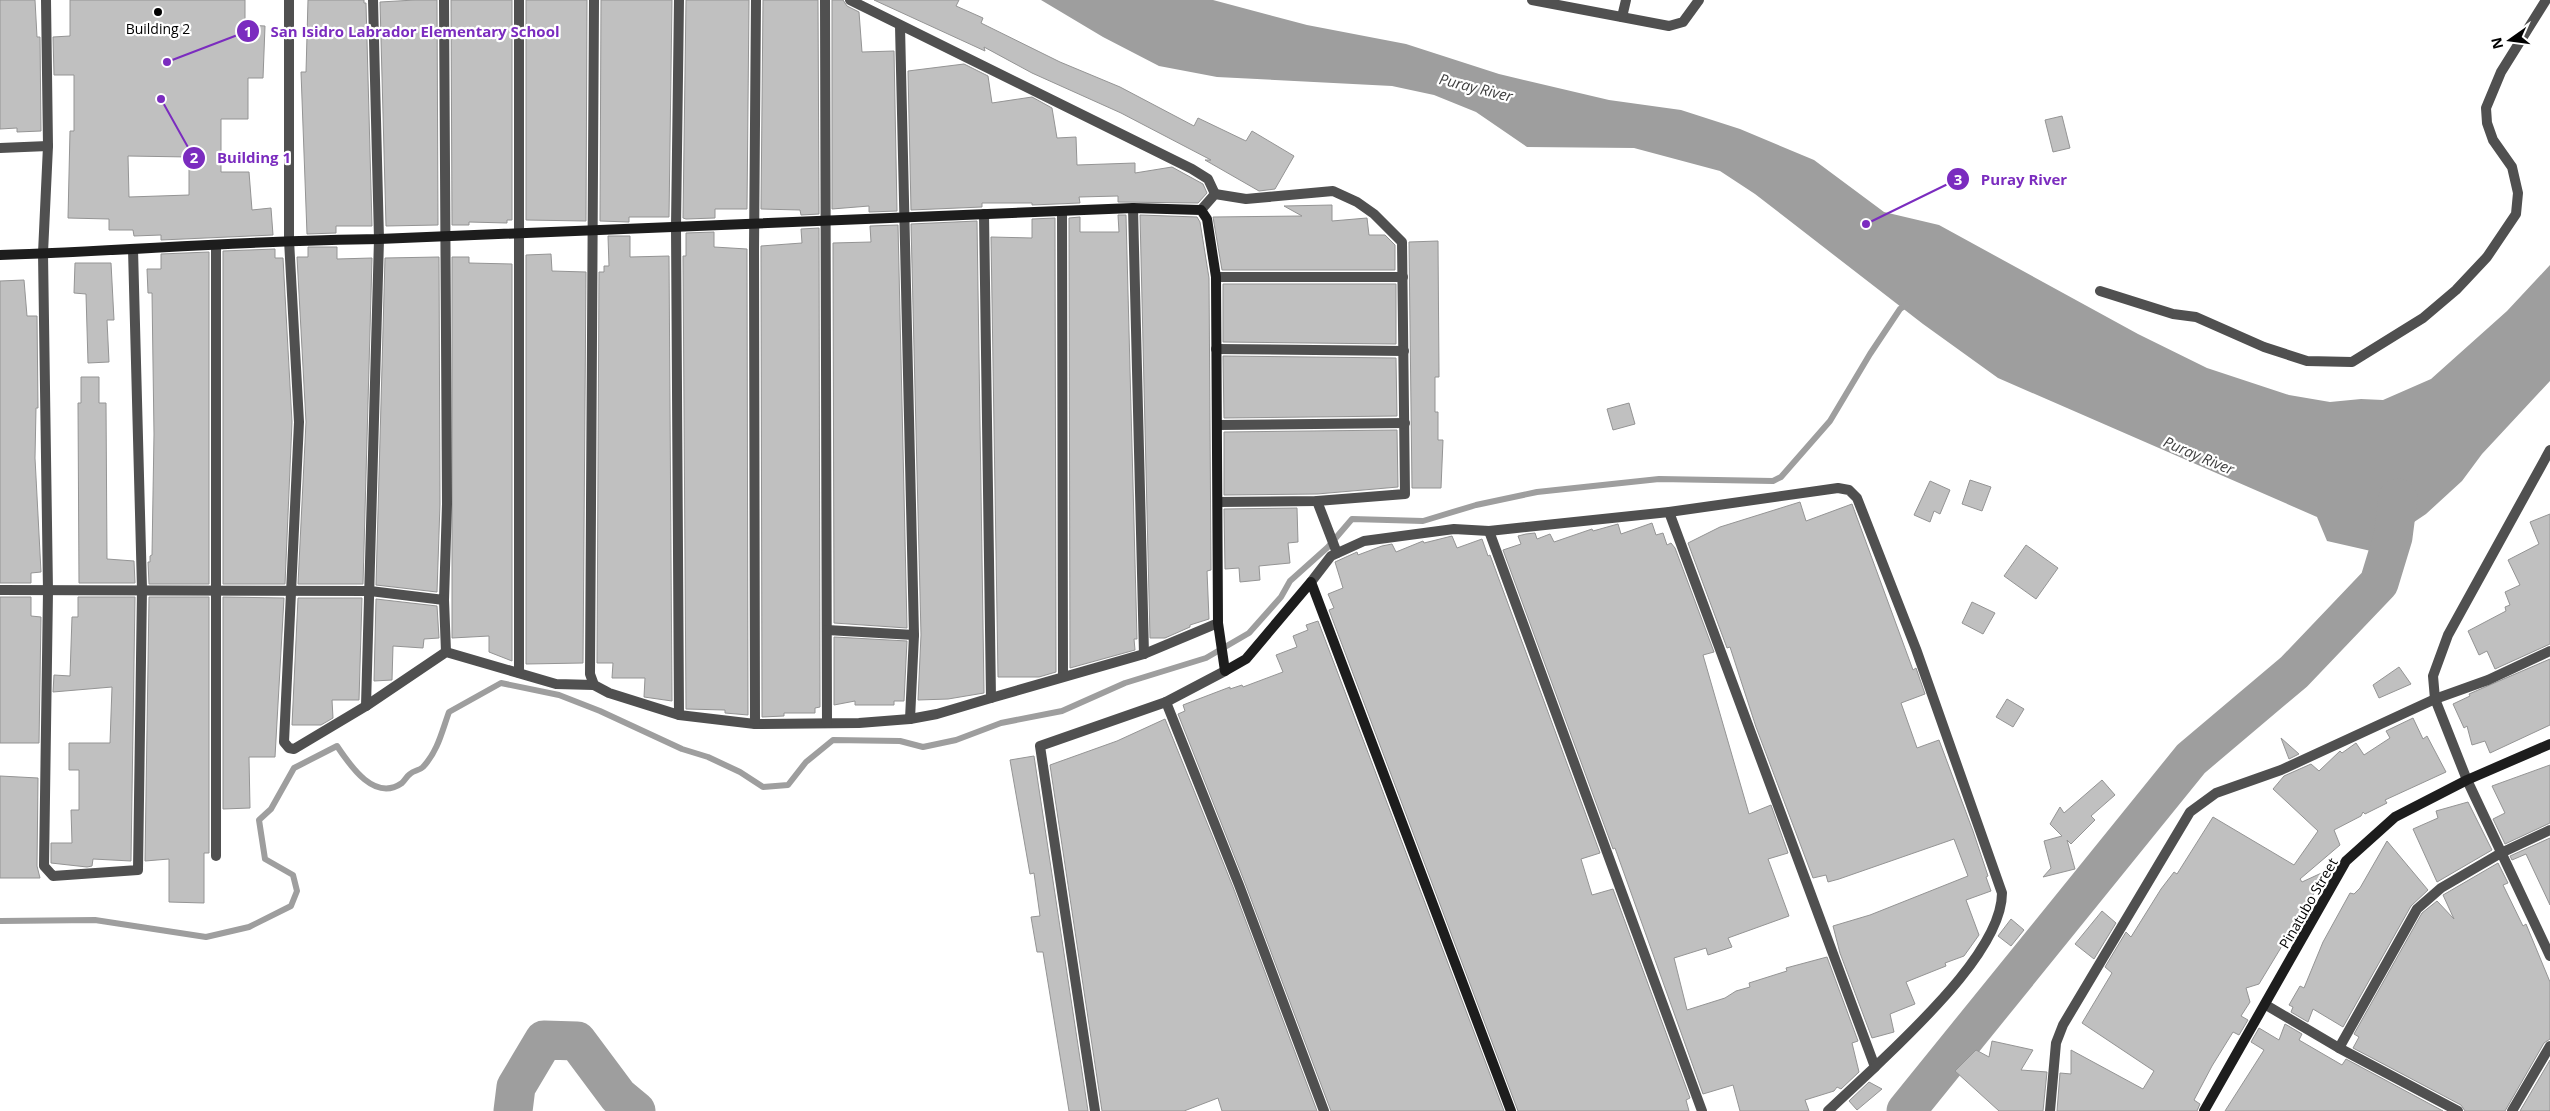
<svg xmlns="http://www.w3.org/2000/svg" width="2550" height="1111" font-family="'Open Sans',sans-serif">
<rect width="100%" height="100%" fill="#fff"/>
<!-- water -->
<polygon fill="#9e9e9e" points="1041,0 1213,0 1307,25 1406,44 1499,74 1609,100 1681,110 1740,129 1814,160 1884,212 1939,225 2138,334 2207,368 2289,395 2330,402 2361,399 2383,400 2431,379 2507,311 2550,265 2550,381 2482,454 2462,481 2426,514 2371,551 2327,541 2317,517 1998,378 1923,324 1755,194 1720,171 1634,148 1527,147 1476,112 1434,95 1392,86 1217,77 1159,66 1103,37"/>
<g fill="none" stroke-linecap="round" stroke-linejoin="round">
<!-- stream -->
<path stroke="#9e9e9e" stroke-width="6" d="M0 921 95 920 206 937 249 927 291 906 297 891 293 875 265 859 259 820 271 809 294 768 337 746C351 767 375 802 402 783 405 780 407 776 410 774 414 770 419 771 423 767 438 751 442 731 449 712L501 683 559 695 600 711 682 749 708 757 740 772 763 787 788 785 806 762 833 740 900 741 923 747 956 740 1001 723 1062 711 1125 683 1206 658 1249 633 1281 597 1290 581 1328 547 1352 519 1423 521 1476 505 1537 492 1659 479 1773 481 1781 477 1830 421 1870 354 1900 309 1907 304"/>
<!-- river -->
<g stroke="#9e9e9e" stroke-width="39">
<polyline points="513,1111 516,1087 544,1040 577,1041 618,1096 636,1111"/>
<polyline points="1906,1111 2191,759 2294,672 2379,583 2393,537 2398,498"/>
</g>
</g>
<!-- building -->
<g fill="#c0c0c0" stroke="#949494" fill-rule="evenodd">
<polygon points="0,0 35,0 37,37 40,37 41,131 17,132 17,128 0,129"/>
<path d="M70 0H245V25L265 26 263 78H248V119H221V172H249L252 210 271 208 273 235 161 240V235L134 236 133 230H109V219L68 218 70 131H74V75H54L53 37 70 36ZM128 156 189 157V195L129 197Z"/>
<polygon points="308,0 364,0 364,3 366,3 372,226 336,226 336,233 307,234 301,72 306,72"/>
<polygon points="415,0 437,0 438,225 386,226 380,2"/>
<polygon points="451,0 512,0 512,220 507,220 507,223 469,222 469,225 452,225"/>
<polygon points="526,0 587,0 586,221 526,220"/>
<polygon points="601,0 672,0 669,217 629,217 629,222 600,221"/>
<polygon points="686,0 749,0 747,209 715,209 715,218 686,219 683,218"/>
<polygon points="763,0 818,0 819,214 801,215 800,210 761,209"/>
<polygon points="832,0 843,0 847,6 859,12 862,52 894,51 897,211 869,212 869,206 832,209"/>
<polygon points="874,0 959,0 956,6 983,18 981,23 1060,62 1120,87 1194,126 1198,118 1246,141 1252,131 1294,156 1275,189 1259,191 1205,160 1211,160 1121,113 1032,73 984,47 985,51"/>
<polygon points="964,64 988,76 992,103 1032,97 1052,108 1057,138 1076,137 1077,165 1135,163 1135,173 1172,167 1203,184 1207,193 1198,203 1118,202 1118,196 1079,197 1080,203 1032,205 1032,203 982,203 982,207 911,210 908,71"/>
<polygon points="2062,116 2070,148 2053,152 2045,120"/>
<polygon points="1332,205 1332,221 1367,218 1369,235 1385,235 1395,245 1395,270 1222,270 1213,217 1302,216 1284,206"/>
<polygon points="1118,215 1126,215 1137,639 1134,639 1135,650 1070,668 1069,218 1080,217 1080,232 1119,232"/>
<polygon points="1140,215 1197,217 1200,222 1209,278 1211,570 1207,571 1209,619 1190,625 1190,627 1165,638 1150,638"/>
<polygon points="1055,218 1056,672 1039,677 998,677 991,237 1032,238 1032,219"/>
<polygon points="977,221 984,693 948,699 918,700 921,635 911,224"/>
<polygon points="898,225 907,628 834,623 833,243 871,242 870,226"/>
<polygon points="819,228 820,707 815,708 815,713 784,713 784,716 762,717 761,246 802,243 801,229"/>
<polygon points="714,232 714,247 747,249 748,715 725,713 725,710 686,709 683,256 686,256 686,233"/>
<polygon points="608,236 630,236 630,257 669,256 672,701 644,697 645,678 612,678 613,663 597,663 599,272 604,272 604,266 609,266"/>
<polygon points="1438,241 1439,377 1435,377 1435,412 1438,412 1438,440 1443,440 1441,488 1412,488 1409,242"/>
<polygon points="308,247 337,247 337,259 372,258 363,584 298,584 306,422 297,257 308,257"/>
<polygon points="275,249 275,258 283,258 292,422 285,584 223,584 223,251"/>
<polygon points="209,252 209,584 149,584 148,562 150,562 150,556 152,555 154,434 152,293 148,293 147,269 161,269 161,254"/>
<polygon points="551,254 552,271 586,272 583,663 526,664 526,255"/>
<polygon points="439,257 440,504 437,592 376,585 385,258"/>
<polygon points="452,257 469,257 469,263 512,264 512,661 489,652 489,636 452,638"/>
<polygon points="75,263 111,263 114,320 107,320 109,362 88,363 86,294 74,293"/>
<polygon points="24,280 27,316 37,316 38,408 36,408 35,458 41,572 31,573 31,583 0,583 0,281"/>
<polygon points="1223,284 1396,284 1396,344 1223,342"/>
<polygon points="1223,356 1396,358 1397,416 1224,418"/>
<polygon points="81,377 99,377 99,403 106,403 107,559 134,561 135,583 79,583 78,403 81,403"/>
<polygon points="1629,403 1635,424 1613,430 1607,409"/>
<polygon points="1397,430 1398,487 1317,494 1224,495 1224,432"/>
<polygon points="1970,480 1991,487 1982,511 1962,504"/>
<polygon points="1930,481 1950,490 1940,514 1934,511 1930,522 1914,515"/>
<polygon points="1800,502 1806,521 1852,504 1913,670 1916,668 1925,694 1901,703 1917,748 1939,740 1973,831 1988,876 1986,877 1991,891 1966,900 1979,935 1964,956 1945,963 1946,966 1906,982 1915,1004 1890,1014 1894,1032 1872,1038 1840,953 1833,926 1870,915 1968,876 1954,839 1839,879 1828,882 1826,875 1813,878 1756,727 1730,647 1727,648 1688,543 1720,527"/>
<polygon points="1297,508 1298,542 1288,543 1290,563 1259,566 1260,580 1240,582 1239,568 1225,569 1224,509"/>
<polygon points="2550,514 2550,644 2495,669 2487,651 2479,655 2468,631 2506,611 2505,607 2510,605 2505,592 2520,585 2508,560 2539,544 2530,522"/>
<polygon points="1652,523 1656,535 1663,533 1667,545 1671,543 1675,548 1714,652 1703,655 1749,814 1771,805 1788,853 1768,859 1789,916 1728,938 1732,947 1708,955 1706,948 1674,958 1687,1010 1725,998 1736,991 1750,987 1749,983 1787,971 1786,968 1827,957 1858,1041 1852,1043 1859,1072 1841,1089 1837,1087 1834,1091 1805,1100 1809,1111 1740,1111 1733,1085 1703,1094 1615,848 1613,849 1503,550 1521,544 1518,536 1526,534 1535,533 1537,539 1550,534 1554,542 1592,529 1593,531 1618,524 1621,534"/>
<polygon points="1452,536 1457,548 1482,539 1488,556 1490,555 1600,853 1581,859 1592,895 1613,889 1690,1098 1686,1100 1689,1111 1518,1111 1329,610 1334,608 1328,594 1343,588 1335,562 1357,552 1358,555 1382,546 1392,544 1396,552 1423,541 1424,543"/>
<polygon points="2026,545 2058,568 2036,599 2004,576"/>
<polygon points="0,597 31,597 31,616 41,617 39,743 0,743"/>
<polygon points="78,597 135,597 131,861 93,859 92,866 87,867 51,863 51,843 72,843 71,810 79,810 79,770 69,770 69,743 110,743 112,687 53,692 54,675 70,676 72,617 78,617"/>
<polygon points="149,597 209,597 209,853 204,853 204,903 169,902 169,859 145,861"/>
<polygon points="223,597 284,598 275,757 249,757 250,808 223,809"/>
<polygon points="298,598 362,598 359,700 332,700 333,718 321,725 292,725"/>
<polygon points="376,599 437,606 439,638 424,639 423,648 393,646 392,680 374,681"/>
<polygon points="1972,602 1995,613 1983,634 1962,623"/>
<polygon points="1318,621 1504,1111 1331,1111 1245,883 1178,714 1185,711 1183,705 1196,700 1230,687 1230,689 1242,685 1243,687 1283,672 1276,655 1297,647 1293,636 1308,630 1306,625"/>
<polygon points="834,637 907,641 904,701 894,701 894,705 855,705 855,701 834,705"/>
<polygon points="2550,659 2550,725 2490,753 2485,741 2472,745 2467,726 2464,728 2453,704 2470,696 2469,694"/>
<polygon points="2399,667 2411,684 2379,698 2373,685"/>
<polygon points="2007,699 2024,709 2013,727 1996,717"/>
<polygon points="2413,718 2423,739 2427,736 2446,772 2385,800 2387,803 2365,814 2363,812 2361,816 2334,830 2340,845 2300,879 2302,882 2328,870 2259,984 2246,988 2250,1002 2241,1016 2248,1020 2239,1035 2233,1032 2212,1066 2194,1100 2200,1104 2197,1111 2057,1111 2060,1073 2071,1074 2071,1050 2143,1089 2154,1071 2082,1023 2112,973 2105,967 2126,932 2131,937 2161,889 2174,872 2177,874 2213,817 2294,865 2318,831 2273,789 2284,776 2311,764 2319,771 2340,751 2342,753 2356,743 2364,755 2390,738 2386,731"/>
<polygon points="1165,719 1233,887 1317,1111 1222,1111 1218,1098 1184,1111 1102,1111 1050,765 1117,741"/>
<polygon points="2281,738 2299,754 2289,759"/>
<polygon points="1034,756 1088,1111 1069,1111 1043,952 1037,952 1031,917 1040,916 1034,873 1030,874 1010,760"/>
<polygon points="2550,765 2550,823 2505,844 2493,819 2505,813 2492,786"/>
<polygon points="0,776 38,778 37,866 40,878 0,878"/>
<polygon points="2102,780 2115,795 2091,816 2095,820 2071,844 2067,840 2075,869 2043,877 2051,868 2044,841 2062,836 2050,824 2060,807 2064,813"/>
<polygon points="2468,802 2492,850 2437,882 2413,829 2438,818 2436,811"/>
<polygon points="2550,838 2550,905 2526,854 2512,860 2510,856"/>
<polygon points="2387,841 2428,890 2411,906 2343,1027 2313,1009 2308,1022 2291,1012 2293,1007 2289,1005 2300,986 2304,988 2323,942 2350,893 2354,894 2360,888"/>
<polygon points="2498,863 2508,883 2503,885 2523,926 2526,924 2550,982 2550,1039 2544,1043 2505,1111 2465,1111 2461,1105 2353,1048 2359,1037 2354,1034 2422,913 2437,901 2454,919 2443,895"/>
<polygon points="2102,911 2116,923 2094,959 2075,944"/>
<polygon points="2011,919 2024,930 2011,946 1998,936"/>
<polygon points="2285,1024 2302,1034 2299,1040 2342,1065 2346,1059 2443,1111 2225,1111 2264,1050 2251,1042 2259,1028 2279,1040"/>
<polygon points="1992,1041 2033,1050 2021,1070 2047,1072 2043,1111 1999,1111 1955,1071 1976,1050 1989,1057"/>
<polygon points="2550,1060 2550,1111 2520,1111"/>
<polygon points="1869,1082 1882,1089 1857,1110 1849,1101"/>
</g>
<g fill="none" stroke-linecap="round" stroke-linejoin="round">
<!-- street -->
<g stroke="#505050" stroke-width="10">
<polyline points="46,0 48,146 43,253 48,591 44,866 53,876 138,870 142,589 133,249"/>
<polyline points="289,0 289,240 299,422 284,742 289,748 294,749 366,706 446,652 556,684 594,685"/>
<polyline points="594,0 590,674 594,685 609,693 679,715 755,724 859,723 910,719 937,714 991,698 984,214"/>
<polyline points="679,0 676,227 679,715"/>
<polyline points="825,0 827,723"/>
<polyline points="850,0 1192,169 1208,179 1215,194"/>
<polyline points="1532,0 1669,26 1683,22 1699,0"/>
<polyline points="1622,17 1626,0"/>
<polyline points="900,26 914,635 910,719"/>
<polyline points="0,148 48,146"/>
<polyline points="1133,208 1144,654"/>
<polyline points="1201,210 1215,194 1246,199 1333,191 1357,202 1374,214 1402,242 1405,494 1317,501 1218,502"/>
<polyline points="1062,211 1063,676"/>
<polyline points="1216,277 1403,277"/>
<polyline points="2100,291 2173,314 2196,317 2264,347 2307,361 2352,362 2423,318 2456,290 2487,257 2516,214 2518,193 2512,167 2493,140 2487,123 2486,108 2501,72 2546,0"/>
<polyline points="1216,349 1404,351"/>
<polyline points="1217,425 1405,423"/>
<polyline points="2550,450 2448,635 2433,676 2435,699 2467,780 2550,956"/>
<polyline points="1317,501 1337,553"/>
<polyline points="1669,512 1875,1067 1828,1111"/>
<polyline points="1489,531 1702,1111"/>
<path d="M1311 582 1331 556 1364 541 1454 529 1489 531 1669 512 1838 488 1849 490 1857 498 1916 649 2002 893C2002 949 1914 1029 1875 1067"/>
<polyline points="0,590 370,591 444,600 447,504 444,0"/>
<polyline points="444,600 446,652"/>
<polyline points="827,630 914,635"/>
<polyline points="519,673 519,0"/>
<polyline points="991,698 1144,654 1218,623"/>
<polyline points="1166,702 1239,885 1324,1111"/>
<polyline points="366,706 379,239 373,0"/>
<polyline points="755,724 754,249 756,0"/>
<polyline points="216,856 216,245"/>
<polyline points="2266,1005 2339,1048 2458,1111"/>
<polyline points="2339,1048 2417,909 2441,888 2501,853 2550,830"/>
<polyline points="1095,1111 1040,746 1166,702 1225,671"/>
<polyline points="2050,1111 2056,1043 2063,1025 2190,812 2216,793 2281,770 2435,699 2488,680 2550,651"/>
<polyline points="2512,1111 2550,1046"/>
</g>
<!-- secondary -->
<g stroke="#1d1d1d" stroke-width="10">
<path d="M0 255C126 251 252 240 379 239L1133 208 1201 210 1207 219 1216 277 1218 623 1225 671 1246 659 1311 582 1511 1111"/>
<polyline points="2204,1111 2346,861 2395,817 2467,780 2550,744"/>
</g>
</g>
<!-- markers -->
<circle fill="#000" stroke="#fff" stroke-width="2" cx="158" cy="12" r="5"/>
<g text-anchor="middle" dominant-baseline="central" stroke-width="4.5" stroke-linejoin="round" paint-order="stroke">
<!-- poi labels -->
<g font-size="14" fill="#000" stroke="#fff">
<text x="158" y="28">Building 2</text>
</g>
<!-- street labels -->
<g font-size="14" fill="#000" stroke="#fff">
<text transform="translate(2308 903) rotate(-60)">Pinatubo Street</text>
</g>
<!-- water labels -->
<g font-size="15" font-style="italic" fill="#3f3f3f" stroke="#fff">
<text transform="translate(1476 87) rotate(14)">Puray River</text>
<text transform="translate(2199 455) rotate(23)">Puray River</text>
</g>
</g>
<!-- callouts -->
<path fill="none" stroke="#7b2cbf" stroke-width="2" d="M167 62L248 31M161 99L194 158M1866 224L1958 179"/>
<g fill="#7b2cbf" stroke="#fff" stroke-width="2">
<circle cx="167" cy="62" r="5"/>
<circle cx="161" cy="99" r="5"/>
<circle cx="1866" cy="224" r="5"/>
<circle cx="248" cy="31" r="12"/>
<circle cx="194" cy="158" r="12"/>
<circle cx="1958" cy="179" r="12"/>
</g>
<g font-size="15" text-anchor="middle" font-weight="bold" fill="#fff">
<text x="248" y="37">1</text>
<text x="194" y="163">2</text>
<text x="1958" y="185">3</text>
</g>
<g font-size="15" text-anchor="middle" font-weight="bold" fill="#7b2cbf" stroke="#fff" stroke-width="4.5" stroke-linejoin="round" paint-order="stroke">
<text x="415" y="37">San Isidro Labrador Elementary School</text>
<text x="254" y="163">Building 1</text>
<text x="2024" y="185">Puray River</text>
</g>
<!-- north arrow -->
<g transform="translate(2510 40) rotate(256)" stroke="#ffffff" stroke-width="4" paint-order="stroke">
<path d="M0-4L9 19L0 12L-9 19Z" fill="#000000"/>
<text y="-8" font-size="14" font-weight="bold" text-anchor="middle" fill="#000000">N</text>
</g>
</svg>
